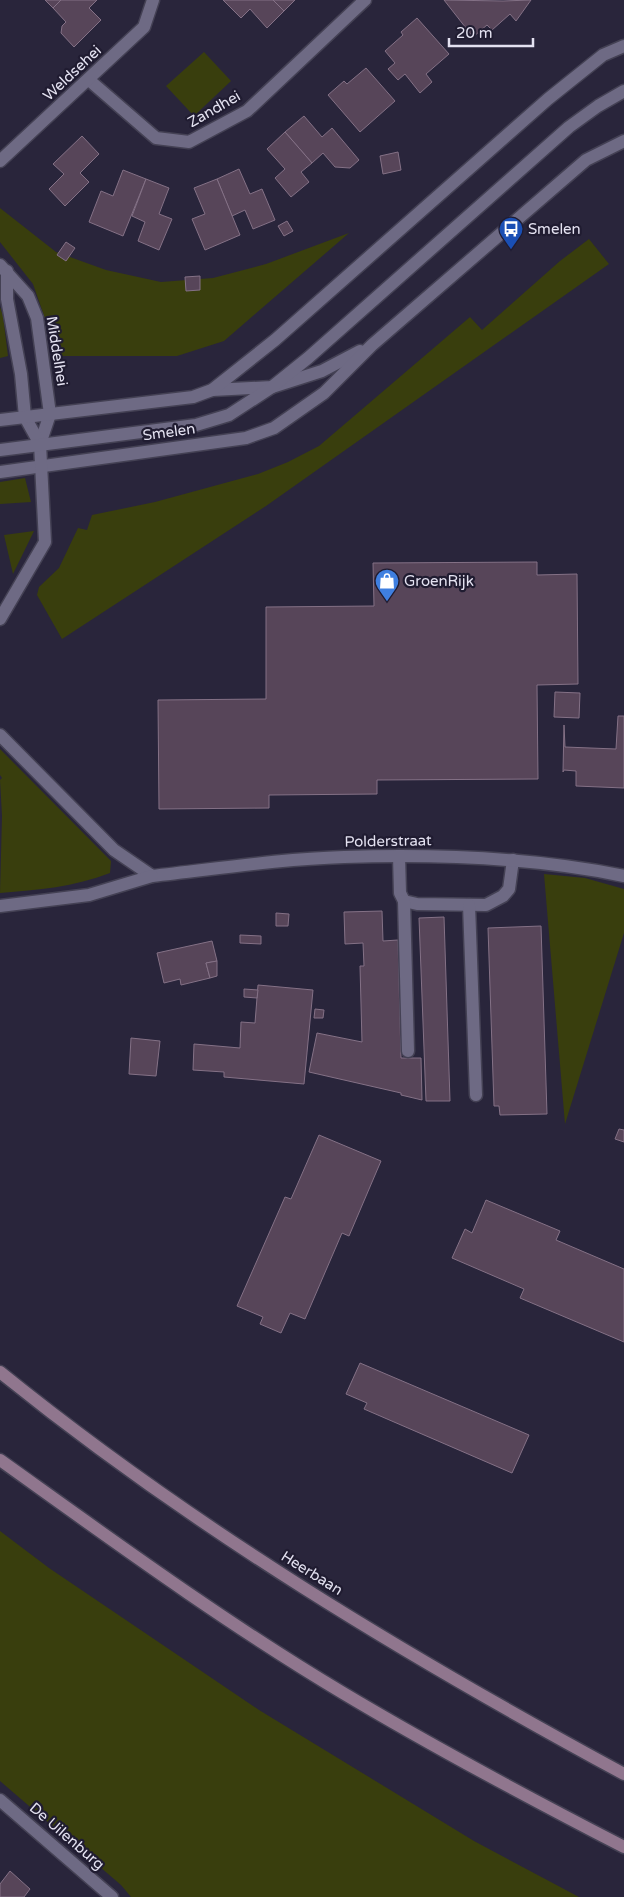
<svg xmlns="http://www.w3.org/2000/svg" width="624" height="1897" font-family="'Varela Round',sans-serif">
<rect width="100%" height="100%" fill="#29253b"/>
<!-- green -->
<g fill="#393e0d">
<polygon points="204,52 231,81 194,116 166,86"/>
<polygon points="0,208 56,252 106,270 161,282 213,278 266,264 349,233 224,341 177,356 58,356 33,284 0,242"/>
<polygon points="589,239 609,264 266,506 62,639 37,595 39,587 59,568 78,528 87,530 92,515 155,502 258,474 288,462 319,446 470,317 482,330 560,261"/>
<polygon points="0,307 3,316 8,356 0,358"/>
<polygon points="25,478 31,502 0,504 0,482"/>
<polygon points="34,531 13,574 4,535"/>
<path d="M0 749 111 861 110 873C74 887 38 890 0 893L2 816 0 780 2 778 0 775Z"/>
<polygon points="544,874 585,878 624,889 624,933 565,1124"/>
<polygon points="0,1531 49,1568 259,1710 474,1841 579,1897 131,1897 121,1885 0,1781"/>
</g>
<!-- building -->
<g fill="#574559" stroke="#847186">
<polygon points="45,0 61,0 53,8"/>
<polygon points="61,0 97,0 89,8 101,20 74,47 61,33 62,26 66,22 53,8"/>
<polygon points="223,0 273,0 284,11 267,28 250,9 241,18"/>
<polygon points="273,0 295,0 284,11"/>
<polygon points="444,0 503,1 531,0 516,21 510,14 492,30 487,25 473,37"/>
<polygon points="417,18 449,54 426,74 432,82 420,93 405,74 398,80 388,69 395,63 385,51 403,35 401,32"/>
<polygon points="366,68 395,101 360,132 328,95 344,81 347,84"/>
<polygon points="304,116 322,137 332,128 359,160 350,168 335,167 323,153 312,163 285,132"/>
<polygon points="285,132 312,163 301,172 309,182 291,197 275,178 285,169 267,149"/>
<polygon points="82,136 99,154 80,173 89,182 65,206 49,189 64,174 53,164"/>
<polygon points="398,152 401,170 383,174 380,156"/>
<polygon points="239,169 250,194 262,189 275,220 253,229 245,210 232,216 217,179"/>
<polygon points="123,170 146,179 123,236 89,222 101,191 113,196"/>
<polygon points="146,179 169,188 159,214 172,219 159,250 138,241 145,222 132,216"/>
<polygon points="217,179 240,235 205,250 192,219 205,214 194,188"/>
<polygon points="287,221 293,231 284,236 278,226"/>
<polygon points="66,242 75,248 66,261 57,255"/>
<polygon points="200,276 200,290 186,291 185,277"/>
<polygon points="537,562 537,575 577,574 578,684 537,685 538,779 377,780 377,794 269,795 269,808 159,809 158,700 266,699 266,607 374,606 373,563"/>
<polygon points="555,692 580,693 579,718 554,717"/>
<polygon points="618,716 624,716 624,788 576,786 576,771 564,770 563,772 564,725 565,747 616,749"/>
<polygon points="382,911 383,941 398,940 401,1058 421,1058 422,1100 401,1095 401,1093 309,1072 317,1033 362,1042 360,966 364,966 363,943 345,944 344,912"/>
<polygon points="276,913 289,914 288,926 276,926"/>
<polygon points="444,917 450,1101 426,1101 419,918"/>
<polygon points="541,926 547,1114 500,1115 499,1106 494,1106 488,928"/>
<polygon points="240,935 261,936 261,944 240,943"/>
<polygon points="212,941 217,961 206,963 210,978 181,985 180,979 164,983 157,953"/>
<polygon points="217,961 217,976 210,978 206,963"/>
<polygon points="258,985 313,990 304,1084 224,1077 224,1072 193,1070 194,1044 240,1048 241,1022 255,1023"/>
<polygon points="244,989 258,990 257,998 244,997"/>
<polygon points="315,1009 324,1010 323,1018 314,1018"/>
<polygon points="131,1038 160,1041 156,1076 129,1074"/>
<polygon points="619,1129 624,1130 624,1142 615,1139"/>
<polygon points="319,1135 381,1161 349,1236 342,1233 305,1319 290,1313 281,1333 260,1324 263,1317 237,1306 285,1197 291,1199"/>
<polygon points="486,1200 560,1231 556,1240 624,1269 624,1342 520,1298 524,1289 452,1258 465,1229 472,1233"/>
<polygon points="360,1363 529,1435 512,1473 364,1409 367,1403 346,1394"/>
<polygon points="10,1871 30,1889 24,1897 0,1897 0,1884"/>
</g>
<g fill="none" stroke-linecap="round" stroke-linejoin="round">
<defs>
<g id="service">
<polyline points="212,390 272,387 322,371 360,351"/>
<polyline points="0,472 246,438 274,428 324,393 372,345 586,160 624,141"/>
<polyline points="399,856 400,893 404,901 417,904 486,905 503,896 509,889 513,860"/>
<polyline points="404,901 408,1051"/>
<polyline points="469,905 476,1095"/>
</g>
<g id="minor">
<polyline points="89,80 156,138 189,142 247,111 365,0"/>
<polyline points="0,161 144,27 153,0"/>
<polyline points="0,265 28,296 37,318 50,414 40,444 45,542 0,619"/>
<polyline points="7,271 7,299 21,374 25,417 40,444"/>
<path d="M0 735 114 850 152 876C216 869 280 859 344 857 438 854 532 857 624 876"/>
<polyline points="0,906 89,895 152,876"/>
<polyline points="0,1800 112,1897"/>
</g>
<g id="tertiary">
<polyline points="0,420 193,397 212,390 275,340 548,99 603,55 624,46"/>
<polyline points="0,450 196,425 229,415 272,387 308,358 569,127 598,106 624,91"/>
</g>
<g id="secondary">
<path d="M0 1372C193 1528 406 1656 624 1774"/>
<path d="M0 1460C112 1540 224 1622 343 1693 435 1748 529 1798 624 1847"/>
</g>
</defs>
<!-- service casing -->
<use href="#service" stroke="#444154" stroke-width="15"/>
<!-- minor casing -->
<use href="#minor" stroke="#444154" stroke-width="15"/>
<!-- tertiary casing -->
<use href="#tertiary" stroke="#444154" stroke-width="15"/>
<!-- secondary casing -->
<use href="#secondary" stroke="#444154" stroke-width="15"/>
<!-- service -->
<use href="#service" stroke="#6e6a84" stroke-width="12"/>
<!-- minor -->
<use href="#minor" stroke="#6e6a84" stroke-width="12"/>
<!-- tertiary -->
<use href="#tertiary" stroke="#6e6a84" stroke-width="12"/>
<!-- secondary -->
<use href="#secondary" stroke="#90768e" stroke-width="12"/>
</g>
<!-- icons -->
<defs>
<symbol id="bus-pin" viewBox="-11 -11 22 30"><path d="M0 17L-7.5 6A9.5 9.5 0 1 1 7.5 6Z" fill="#1a4fb4" stroke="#201c31"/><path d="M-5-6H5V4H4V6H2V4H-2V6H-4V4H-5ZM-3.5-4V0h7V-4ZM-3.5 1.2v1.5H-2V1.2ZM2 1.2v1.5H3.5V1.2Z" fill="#fff"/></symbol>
<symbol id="shop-pin" viewBox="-11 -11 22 30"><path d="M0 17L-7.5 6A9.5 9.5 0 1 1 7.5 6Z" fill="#3f7fe0" stroke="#201c31"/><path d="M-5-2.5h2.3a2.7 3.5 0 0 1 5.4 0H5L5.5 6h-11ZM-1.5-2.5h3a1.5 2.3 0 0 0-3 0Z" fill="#fff"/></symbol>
</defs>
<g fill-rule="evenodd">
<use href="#bus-pin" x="497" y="215" width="28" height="38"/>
<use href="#shop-pin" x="373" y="567" width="28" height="38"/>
</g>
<g text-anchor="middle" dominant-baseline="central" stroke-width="4.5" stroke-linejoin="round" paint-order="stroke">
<!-- street labels -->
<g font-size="15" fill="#e4e2f1" stroke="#201c31">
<text transform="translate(72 73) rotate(-43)">Weldsehei</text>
<text transform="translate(214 109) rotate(-30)">Zandhei</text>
<text transform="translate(57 351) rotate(81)">Middelhei</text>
<text transform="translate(169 432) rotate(-8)">Smelen</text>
<text transform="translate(388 841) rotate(-1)">Polderstraat</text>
<text transform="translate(312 1573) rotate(32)">Heerbaan</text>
<text transform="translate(67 1836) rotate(41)">De Uilenburg</text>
</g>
<!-- poi labels -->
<g font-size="15" fill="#e4e2f1" stroke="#201c31" text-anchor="start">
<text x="528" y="229">Smelen</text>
<text x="404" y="581">GroenRijk</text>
</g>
</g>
<!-- scale -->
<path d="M449 38v8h84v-8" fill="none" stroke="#e4e2f1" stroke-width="2.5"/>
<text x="456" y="38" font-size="15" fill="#e4e2f1" stroke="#201c31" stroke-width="4" paint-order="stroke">20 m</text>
</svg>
